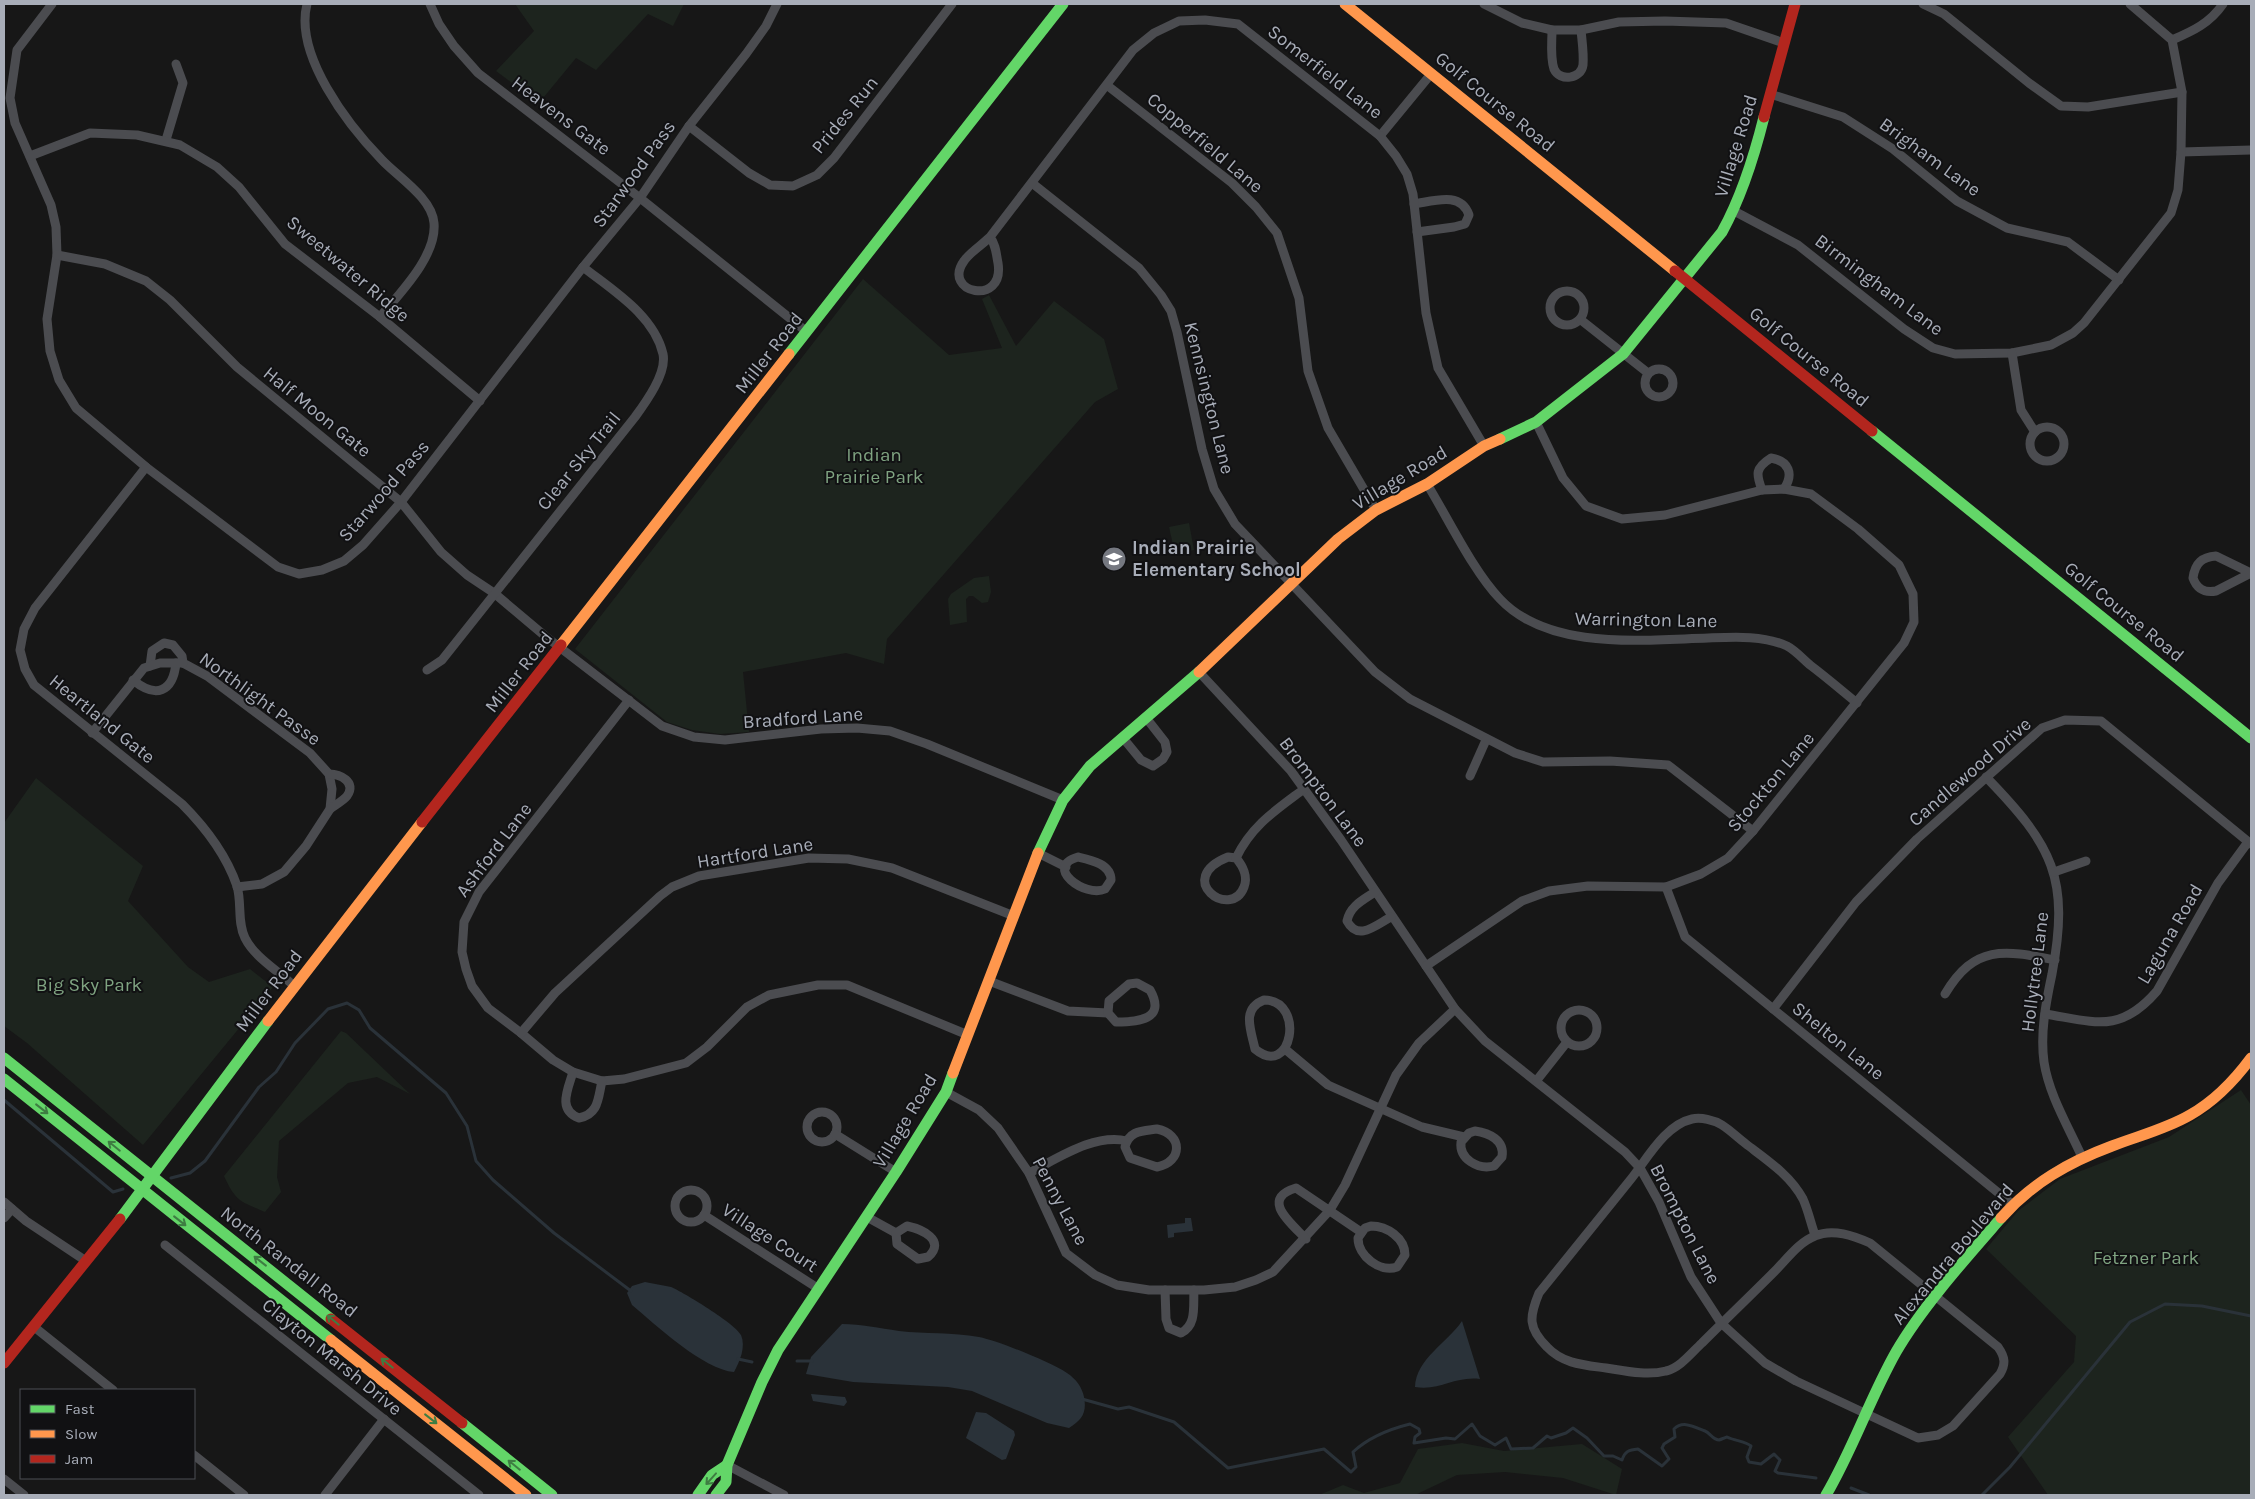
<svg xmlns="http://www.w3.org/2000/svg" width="2255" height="1499" font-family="Karla,sans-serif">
<rect width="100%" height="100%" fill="#171717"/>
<!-- green -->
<g fill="#1d241e">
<polygon points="515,4 684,4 673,26 648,14 596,70 576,58 539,103 496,71 534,31"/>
<polygon points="863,279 949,355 1002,348 982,299 989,295 1016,346 1054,301 1104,339 1118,389 1095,402 887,639 884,664 846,653 743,672 749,732 720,734 692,730 667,722 575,649"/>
<polygon points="1189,523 1194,550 1175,554 1169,527"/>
<polygon points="989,576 991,592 988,602 982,603 973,596 969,596 966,599 967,622 950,625 948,599 951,594 974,578"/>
<polygon points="36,778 143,866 128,901 188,967 209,982 250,969 273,987 143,1145 27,1043 4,1026 4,823"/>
<path d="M341 1031 346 1033 410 1094 377 1077 348 1083 279 1141 277 1177 281 1192 265 1212C240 1201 236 1202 224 1176Z"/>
<polygon points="2241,1090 2251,1105 2251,1495 2048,1495 2008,1437 2074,1362 2076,1336 1986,1249 2018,1211 2060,1179 2169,1137"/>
<polygon points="1462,1443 1504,1451 1582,1444 1622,1469 1616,1495 1563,1478 1505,1472 1457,1475 1415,1495 1319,1495 1343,1485 1364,1493 1400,1483 1418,1449"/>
</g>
<!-- water -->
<g fill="#2a3239">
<polygon points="1185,1218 1191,1218 1193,1231 1174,1233 1174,1237 1168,1238 1167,1225 1185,1223"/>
<path d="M645 1282C653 1284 663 1285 671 1287 683 1292 736 1324 741 1335 746 1347 740 1361 734 1372 704 1370 656 1325 632 1305L627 1293 632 1286Z"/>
<path d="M1462 1321 1480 1379C1454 1376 1441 1391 1415 1387 1416 1359 1448 1342 1462 1321Z"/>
<path d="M842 1324C861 1324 879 1328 899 1331 925 1334 952 1332 979 1337 999 1341 1050 1362 1067 1373 1076 1379 1082 1387 1084 1397 1087 1413 1082 1420 1069 1428L1047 1423 972 1391 948 1387 853 1382 806 1374 811 1357Z"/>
<polygon points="811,1394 845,1397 847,1402 844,1406 813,1401"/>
<polygon points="976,1412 986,1413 1014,1431 1015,1435 1006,1459 1002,1460 966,1438"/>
</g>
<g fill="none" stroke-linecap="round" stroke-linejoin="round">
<!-- stream -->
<g stroke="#2a3239" stroke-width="3">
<polyline points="4,1100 113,1192 123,1189"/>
<polyline points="171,1178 190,1173 205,1161 259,1087 276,1072 295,1043 328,1009 347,1003 359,1010 370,1028 446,1093 467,1126 476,1161 493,1180 554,1233 631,1291"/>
<polyline points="738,1359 752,1362"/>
<polyline points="797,1361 812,1361"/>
<path d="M1082 1399 1118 1409 1129 1407 1174 1422 1228 1468 1324 1449 1351 1472 1356 1467 1353 1452C1369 1437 1390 1429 1410 1424L1419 1429 1420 1433 1415 1437 1414 1443 1446 1438 1455 1439 1472 1424 1480 1436 1495 1445 1506 1438 1511 1449 1533 1448 1547 1436 1551 1438 1566 1433 1573 1428 1587 1438 1604 1456H1613L1622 1460C1625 1451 1629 1450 1638 1449L1662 1466 1669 1459 1662 1448 1664 1444 1675 1437 1674 1429C1683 1420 1694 1427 1705 1431 1710 1433 1713 1440 1719 1440 1722 1439 1724 1438 1727 1437 1735 1441 1745 1441 1751 1446L1747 1457 1749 1462 1761 1464 1774 1454 1780 1460 1775 1471 1778 1473 1816 1478"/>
<polyline points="1851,1488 1869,1495"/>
<polyline points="1982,1495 2010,1467 2130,1322 2165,1304 2202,1306 2251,1316"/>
</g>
<!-- street -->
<g stroke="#4b4c50" stroke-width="9">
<polyline points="52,4 17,50 10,98 15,123 51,205 56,227 57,255 47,319 50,351 59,380 76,408 146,467 278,567 299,574 322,570 344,561 363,545 401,502 583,267 640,198 689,126 746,54 766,26 777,4"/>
<path d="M307 4C294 55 348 125 382 160 398 177 432 198 434 223 437 256 400 293 380 317"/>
<polyline points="430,4 439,24 454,46 478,73 640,198 807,332"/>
<polyline points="1484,4 1522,23 1552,30 1581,30 1619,22 1665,21 1726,23 1784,43"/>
<polyline points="1923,4 1944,14 2029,83 2061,106 2088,107 2182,92"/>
<path d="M1552 30C1552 42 1550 57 1554 69 1560 82 1581 79 1583 65 1584 54 1582 41 1581 30"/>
<path d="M2172 40C2193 31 2210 23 2223 4"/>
<polyline points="1108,86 1232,183 1256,207 1277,233 1299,298 1308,371 1328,428 1376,510"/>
<polyline points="1770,94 1843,117 1893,149 1957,201 2007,228 2068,242 2119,280"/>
<polyline points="689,126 749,173 770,185 793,186 817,175 834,158 952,4"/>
<polyline points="1380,136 1431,74"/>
<polyline points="166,140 183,83 176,64"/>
<polyline points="2181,152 2251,150"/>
<polyline points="30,156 90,133 137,135 180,145 217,167 239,187 285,244 380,317 480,401"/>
<polyline points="1032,183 1139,268 1161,295 1171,311 1177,332 1202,449 1214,489 1235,524 1375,672 1410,699 1515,753 1543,762 1610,761 1668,765 1753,831"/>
<path d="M1414 204C1434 201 1461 191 1469 215L1465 224 1454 227 1417 232"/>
<polyline points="1734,211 1798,245 1904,329 1933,348 1955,354 2012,353 2051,345 2073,333 2084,323 2171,213 2178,190 2181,152 2182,92 2172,40 2130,4"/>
<path d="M990 237C996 245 996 253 998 263 1005 307 941 293 964 261 970 252 982 245 990 237L1133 50 1154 33 1179 21 1205 20 1238 24 1380 136 1396 156 1407 174 1413 194 1426 313 1438 368 1484 446"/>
<polyline points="57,255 105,264 146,281 170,300 237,367 401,502 441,552 467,575 494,593 545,636 662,726 694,737 725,740 821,729 857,728 890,731 927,744 1063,800"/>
<circle cx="1567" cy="308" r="17"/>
<polyline points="1581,320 1648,373"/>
<polyline points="2012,353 2021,410 2035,432"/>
<circle cx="1659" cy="383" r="14"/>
<circle cx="2047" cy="444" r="17"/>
<path d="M146 467 35 608 24 629 20 650 25 669 34 685 182 804C205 827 226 854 237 886 242 903 237 922 245 938 255 958 279 971 294 986"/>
<path d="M1427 484C1448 518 1473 571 1500 599 1549 651 1642 640 1708 638 1733 637 1763 635 1787 646 1795 650 1803 659 1810 665 1826 677 1841 690 1857 703"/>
<path d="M1762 490C1756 474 1755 468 1771 458 1789 461 1794 474 1784 489"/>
<path d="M2251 573 2216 556C2202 557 2195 563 2193 578 2197 589 2204 593 2216 591L2251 573"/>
<polyline points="150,666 152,651 164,643 173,645 182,656 183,663 207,676 310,753 329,774 332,789 330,809 306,846 284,872 262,884 237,887"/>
<path d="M427 670 442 660 635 417C646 402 667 373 663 354 654 315 612 290 583 267"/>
<path d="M1199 672 1291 771 1341 840 1455 1009 1485 1041 1625 1152 1640 1168 1659 1202 1691 1277 1721 1323 1765 1363 1796 1381 1918 1438 1938 1435 1953 1426 2000 1374C2006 1364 2005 1357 1998 1347L1870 1243C1854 1236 1833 1228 1815 1236 1799 1242 1787 1259 1775 1271 1751 1295 1726 1319 1702 1343 1692 1352 1680 1368 1666 1371 1647 1376 1625 1371 1606 1368 1584 1365 1563 1364 1547 1347 1528 1328 1529 1317 1539 1293L1631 1179C1647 1159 1665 1125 1692 1119 1701 1117 1714 1120 1722 1125 1730 1130 1738 1138 1746 1144 1767 1160 1790 1175 1803 1199 1808 1210 1811 1224 1815 1235"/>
<path d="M133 680C156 699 173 692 176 663"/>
<polyline points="629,700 479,892 464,922 462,952 466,969 472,986 488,1008 521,1033 553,1060 573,1072 602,1081 624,1079 686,1063 707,1047 747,1007 769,995 818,985 847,985 968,1035"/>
<polyline points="92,733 144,668 160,663 183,663"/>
<polyline points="1123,738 1141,760 1153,766 1163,759 1167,752 1165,742 1147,719"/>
<path d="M329 774C340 774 357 782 347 796 343 801 335 805 330 809"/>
<polyline points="1470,776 1486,740"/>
<path d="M1986 777C2053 846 2070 878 2052 974 2046 1002 2040 1033 2044 1062 2049 1095 2068 1126 2082 1157"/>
<polyline points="1038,853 1066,867"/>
<path d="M1078 857C1091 860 1111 864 1111 880L1105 889C1085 898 1043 867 1078 857Z"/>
<path d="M1228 857 1236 858C1243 866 1248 877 1244 887 1231 921 1173 879 1228 857Z"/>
<path d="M1236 858C1252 825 1276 810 1304 789"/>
<polyline points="2054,872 2086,861"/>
<polyline points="1666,887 1685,937 2012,1204"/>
<path d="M1375 892C1363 900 1350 906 1347 921 1358 942 1376 925 1391 917"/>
<polyline points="1426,966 1522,901 1549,891 1588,886 1666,887 1701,874 1728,858 1753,831 1904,643 1914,622 1913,594 1899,565 1858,529 1811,494 1784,489 1762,490 1665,515 1622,519 1586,506 1563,478 1536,422"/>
<polyline points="989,981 1068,1011 1108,1013"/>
<path d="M1137 983 1150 990C1167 1020 1137 1022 1116 1022L1108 1013 1109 1001 1129 984Z"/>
<path d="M1945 994C1975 944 2004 950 2055 960"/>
<path d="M1264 1000C1306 1000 1292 1080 1255 1049 1251 1030 1241 1009 1264 1000Z"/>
<polyline points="1773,1009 1856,902 1917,839 2042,728 2065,720 2101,721 2251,844"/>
<circle cx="1579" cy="1028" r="18"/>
<path d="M2045 1014C2095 1022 2120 1034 2157 991L2218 883 2248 842"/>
<polyline points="521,1033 555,993 660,896 672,887 699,876 809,858 848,859 892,868 1014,916"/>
<polyline points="1285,1049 1328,1085 1422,1127 1464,1137"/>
<path d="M573 1072C568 1089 557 1110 579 1118 599 1114 598 1098 602 1081"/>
<polyline points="1537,1080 1567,1042"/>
<polyline points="946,1092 979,1110 998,1128 1029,1173 1066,1253 1095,1275 1117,1285 1149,1290 1204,1290 1235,1287 1256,1280 1273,1272 1330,1210 1345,1185 1396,1075 1419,1043 1455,1009"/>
<circle cx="822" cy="1127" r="15"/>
<path d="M1157 1129C1183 1134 1183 1162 1157 1167L1130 1158 1125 1147C1129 1130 1143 1131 1157 1129Z"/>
<path d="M1475 1131C1489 1133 1505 1140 1502 1157L1494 1166C1478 1170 1459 1159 1461 1142L1469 1133Z"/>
<polyline points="835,1134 896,1172"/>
<path d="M1029 1173C1057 1159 1094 1133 1127 1141"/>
<circle cx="691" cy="1206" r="16"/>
<polyline points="4,1202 26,1221 86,1261"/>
<polyline points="704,1215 819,1289"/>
<polyline points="867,1217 896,1233"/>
<polyline points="4,1218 12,1209"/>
<path d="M907 1226C921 1229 947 1240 928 1257L918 1259 897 1244 896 1233Z"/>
<path d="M1371 1226C1387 1226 1405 1238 1405 1255L1397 1267C1380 1273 1358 1256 1358 1238L1365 1228Z"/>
<path d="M1306 1239C1292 1224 1259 1199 1296 1188L1361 1232"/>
<polyline points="165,1245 479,1495"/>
<path d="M1165 1290 1166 1319 1169 1328 1181 1333C1197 1325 1193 1306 1194 1290"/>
<polyline points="33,1326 113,1390"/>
<polyline points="194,1455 244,1495"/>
<polyline points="727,1465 784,1495"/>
<polyline points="4,1479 24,1495"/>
<polyline points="325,1495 384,1419"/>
</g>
<!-- fast -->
<g stroke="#63d668" stroke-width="11">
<polyline points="789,354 1063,4"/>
<polyline points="1872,431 2251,738"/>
<path d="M1500 439 1536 422 1623 354 1722 232C1742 196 1754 157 1764 117"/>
<polyline points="1038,853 1063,800 1090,766 1199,672"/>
<polyline points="4,1058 331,1319"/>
<polyline points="4,1079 331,1340"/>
<polyline points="120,1219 268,1021"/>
<polyline points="462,1423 552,1495"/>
<polyline points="698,1495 712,1475 727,1465"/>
<polyline points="716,1495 726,1482 727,1465 762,1382 778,1350 896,1172 946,1092 953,1073"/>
<path d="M1826 1495C1853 1449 1870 1398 1896 1352 1922 1307 1967 1257 2001 1218"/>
</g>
<!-- slow -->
<g stroke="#ff974d" stroke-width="11">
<polyline points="1345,4 1675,271"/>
<polyline points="561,645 789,354"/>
<polyline points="1199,672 1338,539 1376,510 1427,484 1484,446 1500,439"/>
<polyline points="268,1021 422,822"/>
<polyline points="953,1073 1038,853"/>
<path d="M2001 1218C2032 1183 2069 1162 2112 1146 2138 1136 2166 1129 2190 1115 2215 1101 2234 1081 2251 1058"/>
<polyline points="331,1340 526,1495"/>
</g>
<!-- jam -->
<g stroke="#b3261e" stroke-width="11">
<polyline points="1764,117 1795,4"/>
<polyline points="1675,271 1872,431"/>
<polyline points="422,822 561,645"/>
<polyline points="331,1319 462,1423"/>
<polyline points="4,1363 120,1219"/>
</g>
</g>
<!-- one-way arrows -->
<defs><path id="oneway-shaft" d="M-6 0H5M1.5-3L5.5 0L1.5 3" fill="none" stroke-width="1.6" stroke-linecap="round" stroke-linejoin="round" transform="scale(1.25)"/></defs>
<g stroke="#3e7d42">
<use href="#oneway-shaft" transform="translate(42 1109) rotate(38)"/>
<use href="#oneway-shaft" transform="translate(114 1146) rotate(-141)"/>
<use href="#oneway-shaft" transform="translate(180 1221) rotate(38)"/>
<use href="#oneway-shaft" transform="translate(260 1261) rotate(-142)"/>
<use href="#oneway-shaft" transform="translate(333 1320) rotate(-141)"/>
<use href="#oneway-shaft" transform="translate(387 1363) rotate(-141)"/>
<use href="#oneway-shaft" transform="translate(431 1419) rotate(38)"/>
<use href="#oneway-shaft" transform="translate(514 1465) rotate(-141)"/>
<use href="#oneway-shaft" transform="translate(711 1479) rotate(132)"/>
</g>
<!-- icons -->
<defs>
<symbol id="school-disc" viewBox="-11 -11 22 22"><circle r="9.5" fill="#757880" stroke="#111113"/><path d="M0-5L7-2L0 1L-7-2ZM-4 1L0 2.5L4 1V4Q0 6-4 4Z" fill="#fff"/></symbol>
</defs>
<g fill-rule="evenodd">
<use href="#school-disc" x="1100" y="545" width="28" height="28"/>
</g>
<g text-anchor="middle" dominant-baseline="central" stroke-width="4" stroke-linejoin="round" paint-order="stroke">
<!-- street labels -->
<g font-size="19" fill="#a8adb8" stroke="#111113">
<text transform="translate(1325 72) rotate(38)">Somerfield Lane</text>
<text transform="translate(1495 102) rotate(39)">Golf Course Road</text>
<text transform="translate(845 115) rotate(-51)">Prides Run</text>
<text transform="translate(561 116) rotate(37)">Heavens Gate</text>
<text transform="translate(1205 143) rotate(40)">Copperfield Lane</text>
<text transform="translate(1736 146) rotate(-73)">Village Road</text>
<text transform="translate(1930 157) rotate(36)">Brigham Lane</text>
<text transform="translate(634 174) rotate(-54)">Starwood Pass</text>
<text transform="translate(348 269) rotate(40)">Sweetwater Ridge</text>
<text transform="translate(1879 285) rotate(37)">Birmingham Lane</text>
<text transform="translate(769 353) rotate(-52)">Miller Road</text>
<text transform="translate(1809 357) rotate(39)">Golf Course Road</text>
<text transform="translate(1209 398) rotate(76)">Kennsington Lane</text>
<text transform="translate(317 412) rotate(39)">Half Moon Gate</text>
<text transform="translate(579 461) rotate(-51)">Clear Sky Trail</text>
<text transform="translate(1400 478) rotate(-31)">Village Road</text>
<text transform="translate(384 491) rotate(-49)">Starwood Pass</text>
<text transform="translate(2124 612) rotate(39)">Golf Course Road</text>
<text transform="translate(1646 620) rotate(1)">Warrington Lane</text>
<text transform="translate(519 672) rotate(-52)">Miller Road</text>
<text transform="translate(260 699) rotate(36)">Northlight Passe</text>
<text transform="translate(803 718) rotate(-4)">Bradford Lane</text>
<text transform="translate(102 719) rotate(39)">Heartland Gate</text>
<text transform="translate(1970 772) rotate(-41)">Candlewood Drive</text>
<text transform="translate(1771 782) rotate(-50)">Stockton Lane</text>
<text transform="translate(1323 792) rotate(53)">Brompton Lane</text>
<text transform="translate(494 850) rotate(-53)">Ashford Lane</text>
<text transform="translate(755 853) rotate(-9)">Hartford Lane</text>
<text transform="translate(2170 934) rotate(-60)">Laguna Road</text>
<text transform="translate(2035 972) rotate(-83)">Hollytree Lane</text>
<text transform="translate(269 991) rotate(-53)">Miller Road</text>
<text transform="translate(1838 1041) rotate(39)">Shelton Lane</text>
<text transform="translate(905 1121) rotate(-59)">Village Road</text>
<text transform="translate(1060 1201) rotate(62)">Penny Lane</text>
<text transform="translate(1685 1224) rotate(63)">Brompton Lane</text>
<text transform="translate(770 1238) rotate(33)">Village Court</text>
<text transform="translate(1953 1254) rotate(-50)">Alexandra Boulevard</text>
<text transform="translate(289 1262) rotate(38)">North Randall Road</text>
<text transform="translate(332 1357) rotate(39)">Clayton Marsh Drive</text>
</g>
<!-- park labels -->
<g font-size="19" fill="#7fa381" stroke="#111113">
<text x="874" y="455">Indian<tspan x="874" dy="22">Prairie Park</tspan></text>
<text x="89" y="985">Big Sky Park</text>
<text x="2146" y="1258">Fetzner Park</text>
</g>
<!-- poi labels -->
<g font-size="19" font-weight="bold" fill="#a8adb8" stroke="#111113" text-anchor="start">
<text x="1132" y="548">Indian Prairie<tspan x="1132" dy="22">Elementary School</tspan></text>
</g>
</g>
<!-- border -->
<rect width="2255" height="1499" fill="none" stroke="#a8adb8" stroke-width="10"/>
<!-- legend -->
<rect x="20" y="1389" width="175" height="90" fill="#111113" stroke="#4d4f55"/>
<rect x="30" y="1405" width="25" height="8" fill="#63d668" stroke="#4d4f55"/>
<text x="65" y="1414" font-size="15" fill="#a8adb8">Fast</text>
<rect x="30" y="1430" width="25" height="8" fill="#ff974d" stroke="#4d4f55"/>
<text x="65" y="1439" font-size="15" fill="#a8adb8">Slow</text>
<rect x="30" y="1455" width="25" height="8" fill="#b3261e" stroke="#4d4f55"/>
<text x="65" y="1464" font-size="15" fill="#a8adb8">Jam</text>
</svg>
